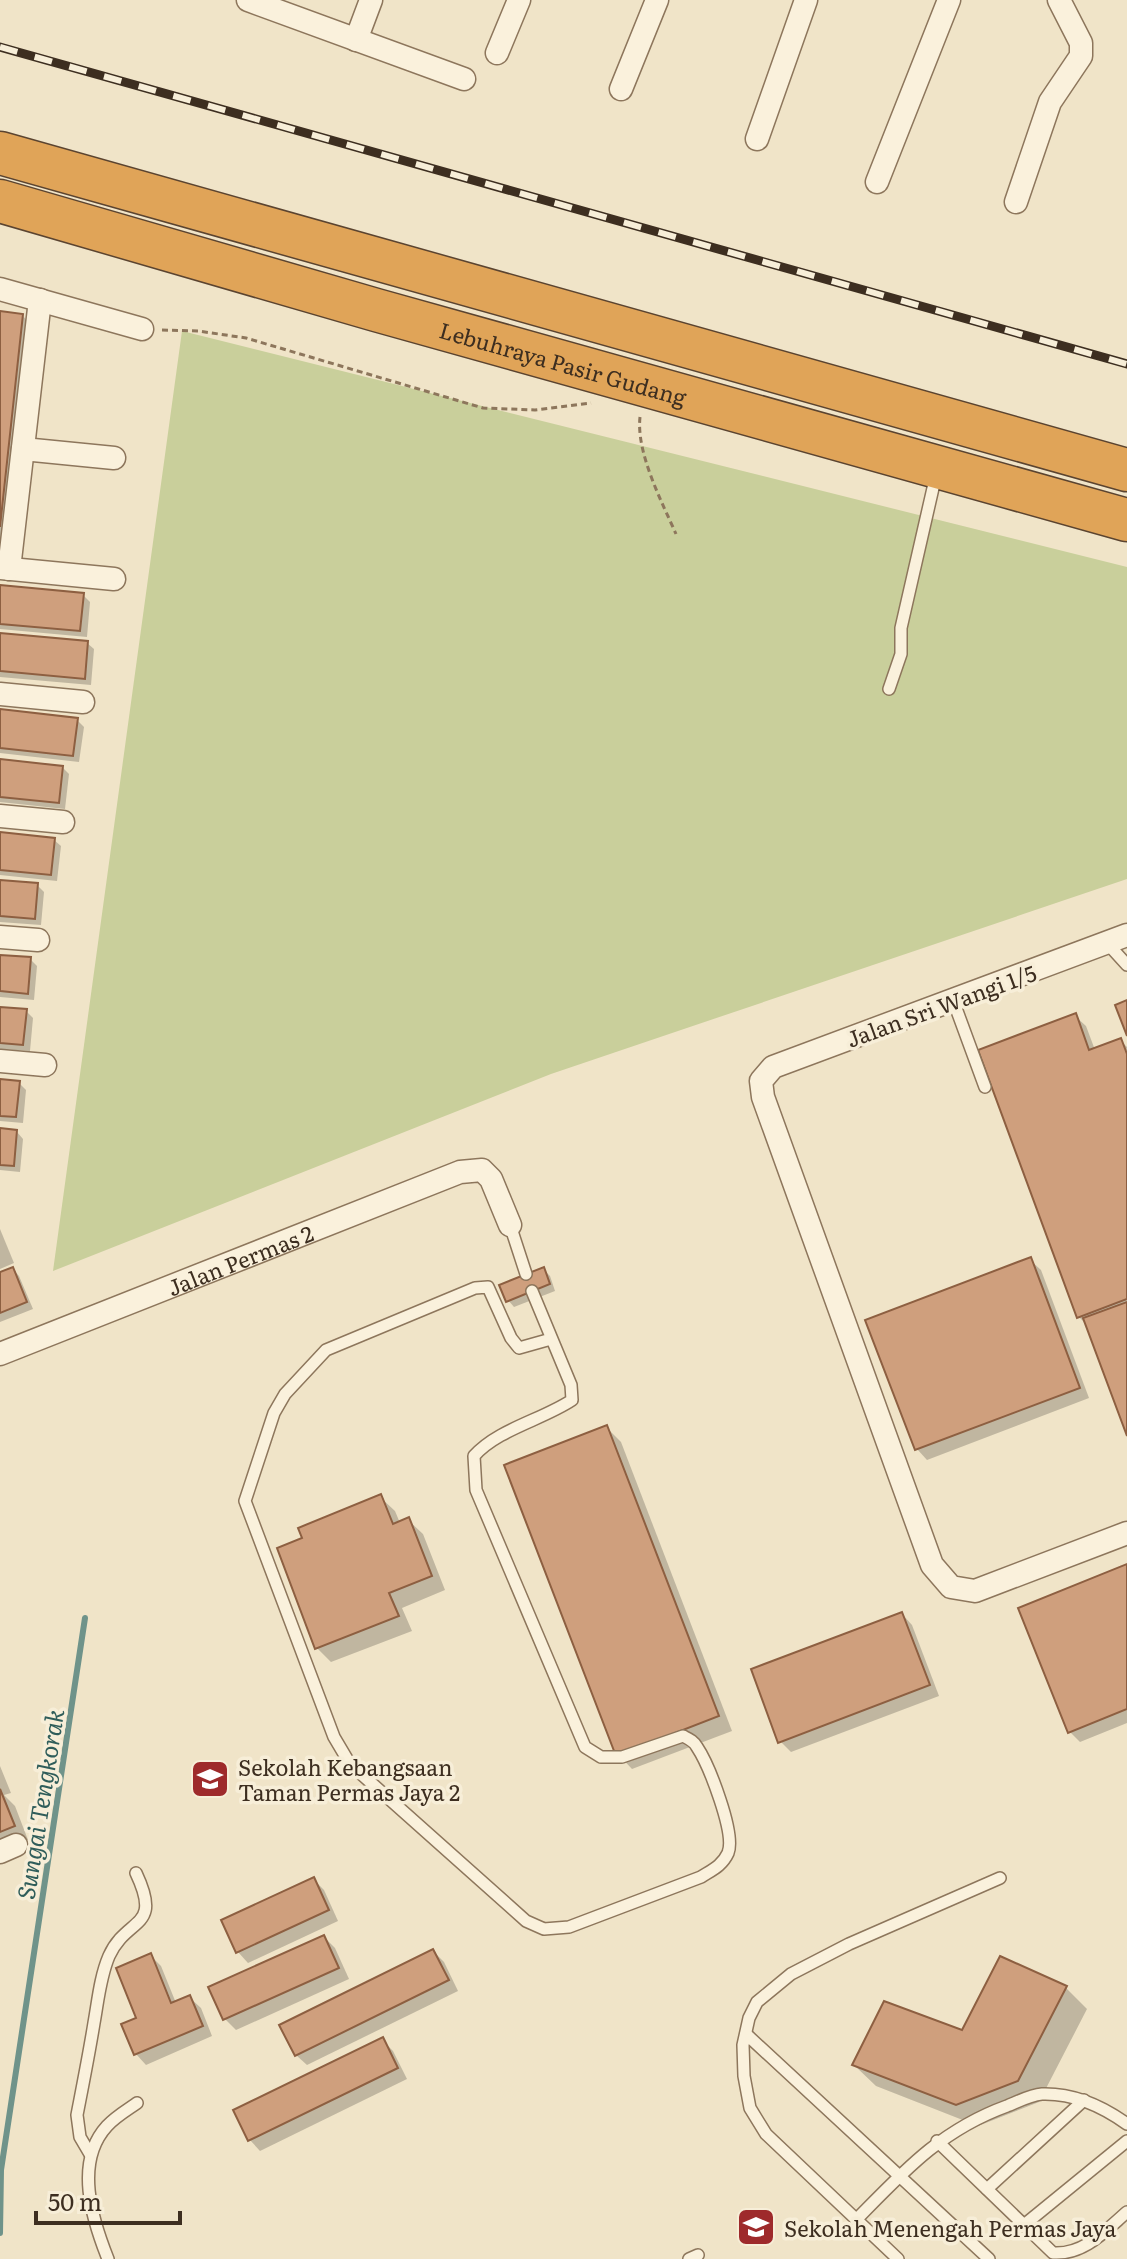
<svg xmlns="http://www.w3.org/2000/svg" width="1127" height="2259" font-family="Literata,serif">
<rect width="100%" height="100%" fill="#f0e4c8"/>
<!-- green -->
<polygon fill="#c9cf9b" points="182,331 1127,567 1127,879 551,1074 53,1271"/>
<!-- shadow -->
<g fill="#0003">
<polygon points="0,313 23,316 29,323 0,553"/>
<polygon points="0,587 83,595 90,602 87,637 0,629"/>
<polygon points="0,635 87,643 94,649 91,685 0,677"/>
<polygon points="0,711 77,720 84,727 79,762 0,753"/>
<polygon points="0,761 62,767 69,774 65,809 0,802"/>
<polygon points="0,834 54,840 61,846 57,881 0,875"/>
<polygon points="0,882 37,885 44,892 41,925 0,922"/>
<polygon points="0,957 30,959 37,966 34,1000 0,997"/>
<polygon points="0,1009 26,1011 33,1018 30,1051 0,1049"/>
<polygon points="1075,1016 1086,1026 1095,1050 1121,1041 1127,1047 1127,1431 1089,1327 1079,1317"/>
<polygon points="0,1081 19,1083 26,1090 23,1123 0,1121"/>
<polygon points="0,1130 17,1132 23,1139 20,1172 0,1170"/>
<polygon points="0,1229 14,1263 0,1269"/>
<polygon points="1030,1260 1041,1270 1089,1398 927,1460 917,1449"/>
<polygon points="13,1269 19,1276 33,1309 0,1322 0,1275"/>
<polygon points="543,1269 550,1276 555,1291 514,1307 508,1300"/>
<polygon points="607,1428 621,1442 732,1731 632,1769 618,1754"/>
<polygon points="380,1497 395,1511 400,1523 408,1520 423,1534 445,1590 402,1608 412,1631 331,1662 317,1648 304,1539"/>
<polygon points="1127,1566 1127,1723 1080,1742 1069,1731"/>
<polygon points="902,1614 912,1625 939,1696 791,1752 780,1741"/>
<polygon points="0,1766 11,1793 4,1795 15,1806 28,1840 0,1852"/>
<polygon points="314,1880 324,1890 338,1921 248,1963 238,1952"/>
<polygon points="324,1937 335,1948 349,1979 236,2030 225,2019"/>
<polygon points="433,1951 444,1962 458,1991 307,2065 296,2055"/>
<polygon points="151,1956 161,1966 176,2003 190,1998 201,2008 212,2036 146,2065 136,2054 139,2019"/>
<polygon points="1066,1988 1087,2009 1039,2102 978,2126 876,2086 854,2065 963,2032"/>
<polygon points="382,2040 393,2051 407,2079 260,2151 250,2140"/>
</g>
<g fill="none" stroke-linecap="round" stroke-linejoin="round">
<!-- stream -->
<polyline stroke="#6f938a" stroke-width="6" points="0,2233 1,2170 85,1618"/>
</g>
<!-- building -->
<g fill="#cf9f7d" stroke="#8d5f41" stroke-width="2">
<polygon points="0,311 23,314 0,527"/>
<polygon points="0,585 84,593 80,631 0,624"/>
<polygon points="0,633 88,641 85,679 0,671"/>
<polygon points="0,709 78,718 73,756 0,748"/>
<polygon points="0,759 63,766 59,803 0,797"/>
<polygon points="0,832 55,838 51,875 0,870"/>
<polygon points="0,880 38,883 35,919 0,916"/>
<polygon points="0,955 31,957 28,994 0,991"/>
<polygon points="1127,1000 1127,1036 1115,1005"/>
<polygon points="0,1007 27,1009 23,1045 0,1043"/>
<polygon points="1076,1013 1089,1050 1121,1038 1127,1054 1127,1299 1077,1318 978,1050"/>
<polygon points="0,1079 20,1081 16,1117 0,1116"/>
<polygon points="0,1128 17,1130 14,1166 0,1165"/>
<polygon points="1031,1257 1080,1388 915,1450 865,1320"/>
<polygon points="13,1267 27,1302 0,1313 0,1272"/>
<polygon points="544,1267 550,1284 506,1302 499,1285"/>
<polygon points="1127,1302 1127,1436 1083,1318"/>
<polygon points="607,1425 719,1716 616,1756 504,1465"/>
<polygon points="381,1494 393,1524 409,1517 432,1576 389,1593 399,1616 315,1649 277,1548 302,1538 298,1528"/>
<polygon points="1127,1564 1127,1709 1068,1733 1018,1608"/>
<polygon points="902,1612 930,1685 778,1743 751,1669"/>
<polygon points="0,1789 15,1826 0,1832"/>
<polygon points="314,1877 329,1910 236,1953 221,1920"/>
<polygon points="324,1935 339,1968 223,2020 208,1987"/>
<polygon points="433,1949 449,1980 295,2056 279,2025"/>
<polygon points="151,1953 171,2003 190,1995 203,2026 134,2055 121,2024 136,2018 116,1968"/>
<polygon points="1000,1956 1067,1986 1018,2081 956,2105 852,2065 884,2001 962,2030"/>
<polygon points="383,2037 398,2068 248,2141 233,2110"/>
</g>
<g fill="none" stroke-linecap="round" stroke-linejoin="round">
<defs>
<g id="lane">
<polyline points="889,689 901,654 901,628 936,475"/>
<polyline points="1107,943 1127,965"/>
<polyline points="953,1000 985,1087"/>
<polyline points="510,1225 526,1274"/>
<path d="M532 1291 571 1385 572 1400C542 1420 498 1429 474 1456L476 1490 585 1747 601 1757H622L683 1736C689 1739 694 1741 697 1747 709 1765 736 1834 728 1853 722 1866 712 1870 701 1877L569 1927 544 1929 526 1921 350 1764 334 1737 245 1501 274 1413 285 1394 326 1350 475 1288 488 1287 511 1338 519 1348 551 1339"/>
<polyline points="746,2034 989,2259"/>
<path d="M937 2141 1053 2253C1084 2255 1105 2231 1127 2212"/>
<path d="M90 2154 80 2137 77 2115C83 2084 89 2054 94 2023 98 2001 100 1977 109 1956 127 1916 163 1930 136 1873"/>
<polyline points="987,2189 1084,2100"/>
<path d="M857 2219C904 2171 941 2130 1007 2106 1017 2102 1030 2095 1042 2094 1073 2093 1102 2106 1127 2124"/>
<polyline points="1024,2225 1127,2141"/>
<path d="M108 2259C92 2219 74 2162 107 2126 115 2117 127 2110 137 2103"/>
<polyline points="689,2259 698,2255"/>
<polyline points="898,2259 766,2134 750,2108 744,2076 743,2045 749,2018 757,2002 791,1974 849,1944 1000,1878"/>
</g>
<g id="street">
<polyline points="248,0 464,79"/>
<polyline points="356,40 371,0"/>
<polyline points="497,53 519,0"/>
<polyline points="621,89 657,0"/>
<polyline points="757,139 806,0"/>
<polyline points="877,182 949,0"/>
<polyline points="1016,202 1050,102 1081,56 1081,43 1059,0"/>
<polyline points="0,289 142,329"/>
<polyline points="23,449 114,458"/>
<polyline points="0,568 114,579"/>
<polyline points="9,569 40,300"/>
<polyline points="0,694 83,702"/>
<polyline points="0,816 63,822"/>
<polyline points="1127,935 773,1067 761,1081 763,1097 932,1565 951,1587 975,1591 1127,1533"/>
<polyline points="0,937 38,940"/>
<polyline points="0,1061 45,1065"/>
<path id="s1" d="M0 1354 460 1172 482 1170 491 1179 510 1225"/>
<polyline points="0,1852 16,1845"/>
</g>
<g id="highway">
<polyline points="0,153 1127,470"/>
<path id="s2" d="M0 201 376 310 1127 520"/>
</g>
</defs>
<!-- lane casing -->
<use href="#lane" stroke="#8d765c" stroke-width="14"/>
<!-- street casing -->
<use href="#street" stroke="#8d765c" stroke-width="25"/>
<!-- highway casing -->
<use href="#highway" stroke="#5b4430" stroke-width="45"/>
<!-- path -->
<g stroke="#8d765c" stroke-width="3" stroke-dasharray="6 4" stroke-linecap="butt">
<polyline points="162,330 198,331 246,338 483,408 535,410 591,403"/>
<path d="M640 417C636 453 662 502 676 534"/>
</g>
<!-- lane -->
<use href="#lane" stroke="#faf1dc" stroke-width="11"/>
<!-- street -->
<use href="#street" stroke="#faf1dc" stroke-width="22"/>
<!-- highway -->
<use href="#highway" stroke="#e0a458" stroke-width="42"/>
<defs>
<polyline id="rail" points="0,47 1127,364"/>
</defs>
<!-- rail casing -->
<use href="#rail" stroke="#3d2e20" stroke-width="9"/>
<!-- rail -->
<use href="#rail" stroke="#f7eed8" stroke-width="6" stroke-dasharray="18" stroke-linecap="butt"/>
</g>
<!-- icons -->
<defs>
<symbol id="school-square" viewBox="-11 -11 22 22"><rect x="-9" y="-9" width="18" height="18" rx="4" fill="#9e2a2b" stroke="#f7eed8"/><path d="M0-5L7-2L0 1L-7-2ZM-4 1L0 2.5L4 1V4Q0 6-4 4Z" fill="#fff"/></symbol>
</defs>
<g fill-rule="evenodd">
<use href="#school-square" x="188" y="1757" width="44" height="44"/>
<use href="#school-square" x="734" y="2205" width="44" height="44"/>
</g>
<g text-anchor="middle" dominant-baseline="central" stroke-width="7" stroke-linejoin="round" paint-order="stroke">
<!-- street labels -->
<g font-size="22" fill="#3d2e20" stroke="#f7eed8">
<text stroke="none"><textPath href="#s2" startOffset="586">Lebuhraya Pasir Gudang</textPath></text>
<text transform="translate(941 1005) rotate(-20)">Jalan Sri Wangi 1/5</text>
<text stroke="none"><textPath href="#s1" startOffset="258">Jalan Permas 2</textPath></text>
</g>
<!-- poi labels -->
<g font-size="22" fill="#3d2e20" stroke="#f7eed8" text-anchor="start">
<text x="238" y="1766">Sekolah Kebangsaan<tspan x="238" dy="25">Taman Permas Jaya 2</tspan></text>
<text x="784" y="2227">Sekolah Menengah Permas Jaya</text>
</g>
<!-- water labels -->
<g font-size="24" font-style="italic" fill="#2f5d5a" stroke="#f7eed8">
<text transform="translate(39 1804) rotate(-81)">Sungai Tengkorak</text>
</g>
</g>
<!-- scale -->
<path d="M36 2211v12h144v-12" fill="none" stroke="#3d2e20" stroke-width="4"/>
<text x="48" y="2211" font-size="24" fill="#3d2e20" stroke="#f7eed8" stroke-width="6" paint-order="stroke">50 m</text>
</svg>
